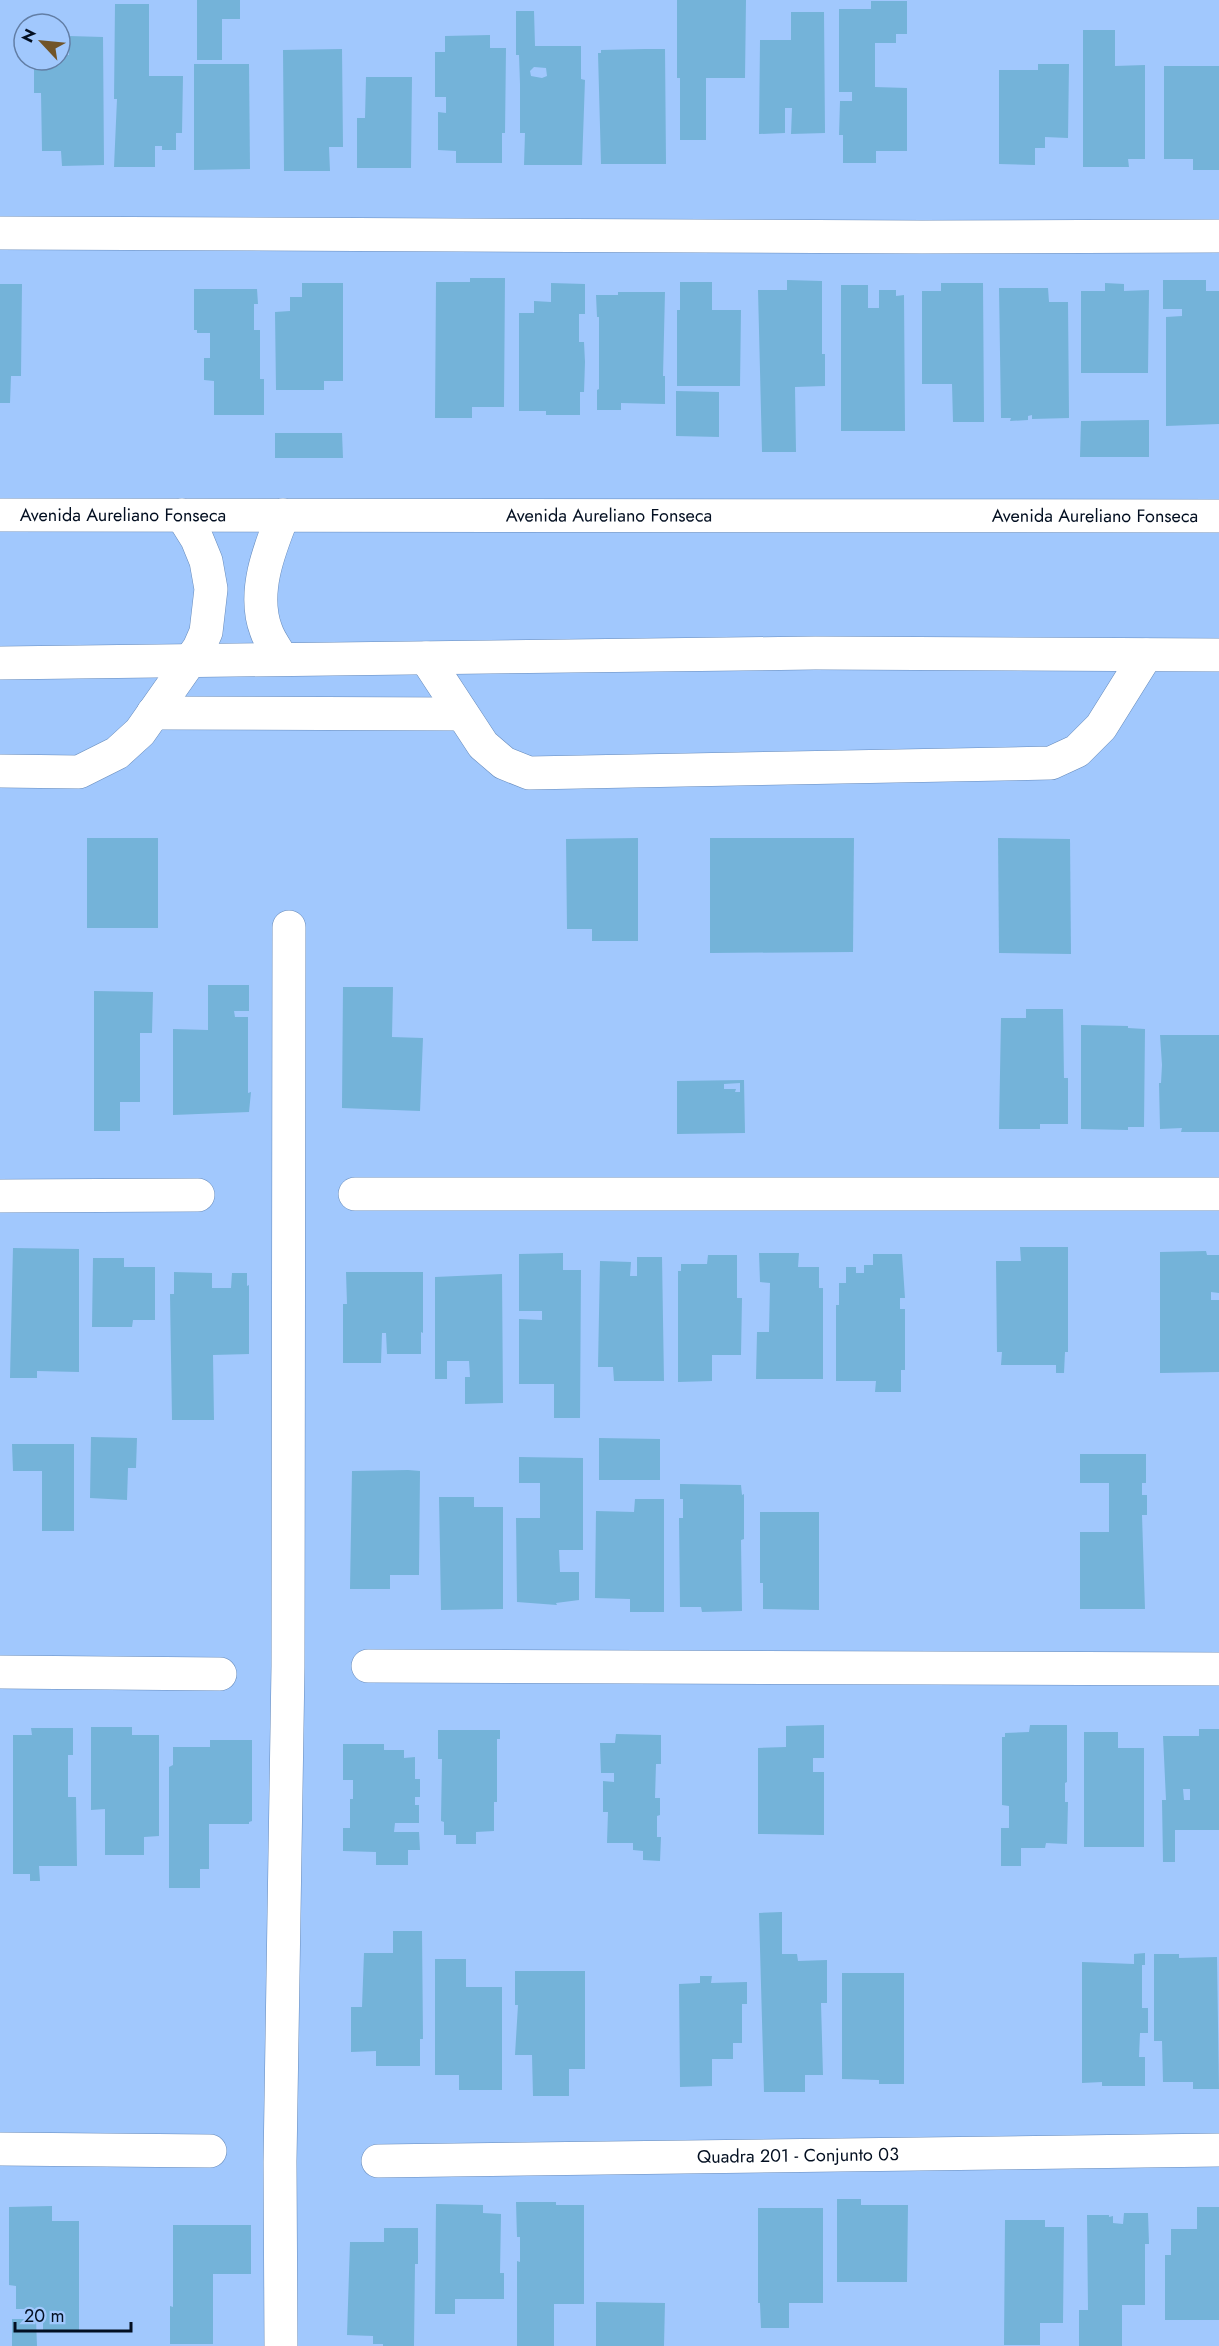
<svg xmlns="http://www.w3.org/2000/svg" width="1219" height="2346" font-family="Jost,sans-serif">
<rect width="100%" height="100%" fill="#a1c8fd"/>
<!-- building -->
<g fill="#74b3d9" fill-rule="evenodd">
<polygon points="197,0 240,0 240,19 222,19 222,60 197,60"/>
<polygon points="677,0 746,0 745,78 706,78 706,140 680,140 680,78 677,78"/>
<polygon points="871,1 907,1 907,34 896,34 896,43 875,43 875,87 907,88 907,151 876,151 876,163 843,163 843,135 839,135 840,101 852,101 852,92 839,92 839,9 871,9"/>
<polygon points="115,4 149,4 149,76 183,76 182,133 176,133 176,150 162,150 162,146 155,146 155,167 114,167 117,99 114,99"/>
<path d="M516 11H534L535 46H581V79L585 80 582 165H524L525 133H520V84L519 55H516ZM534 67 546 68 547 76 542 78 531 76 530 71Z"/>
<polygon points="791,12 824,12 825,133 791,134 792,108 785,108 785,133 759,134 760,40 791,40"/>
<polygon points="1083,30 1115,30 1115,66 1145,65 1145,159 1128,159 1129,167 1083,167"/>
<polygon points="490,35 490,48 506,48 505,133 502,133 502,163 456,163 456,151 438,150 438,112 446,113 446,97 435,97 435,52 445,52 445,36"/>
<polygon points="69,36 103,37 104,165 62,166 61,151 42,151 41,93 34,93 34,60 60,60 60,55 69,55"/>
<polygon points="342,49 343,147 329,147 330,171 284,171 283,50"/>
<polygon points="645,49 665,49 666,164 601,164 598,53 601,53 601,50"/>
<polygon points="194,64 249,64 250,169 194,170"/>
<polygon points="1038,64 1069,64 1068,138 1045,137 1045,148 1035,148 1035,165 999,164 999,70 1038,70"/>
<polygon points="1164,66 1219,66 1219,170 1193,170 1193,159 1164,159"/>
<polygon points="366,77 412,77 411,168 357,168 357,118 365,118"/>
<polygon points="470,278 505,278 504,407 472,407 472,418 435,418 436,282 470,282"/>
<polygon points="787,280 822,281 822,354 825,354 825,386 795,387 796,452 762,452 758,290 787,290"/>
<polygon points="1163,280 1206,280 1206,291 1219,291 1219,424 1166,426 1166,317 1182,316 1182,309 1163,309"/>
<polygon points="680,282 712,282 712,310 741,310 740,386 677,386 677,310 680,310"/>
<polygon points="302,283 343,283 343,381 324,381 324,390 276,390 275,312 290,311 290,297 302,297"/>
<polygon points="551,283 585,284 585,314 579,314 579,342 584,342 585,362 584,392 580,392 580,415 546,415 546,411 519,411 519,313 534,313 534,301 551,302"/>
<polygon points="941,283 983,283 984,422 953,422 952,384 922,384 922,291 941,291"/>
<polygon points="1105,283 1124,284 1124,291 1149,290 1148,373 1081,373 1081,291 1105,291"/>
<polygon points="0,284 22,284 21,376 11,376 10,403 0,403"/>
<polygon points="841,285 868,285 868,308 879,308 879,290 896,290 896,296 904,295 905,431 841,431"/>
<polygon points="999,288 1048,288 1049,302 1068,302 1069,418 1032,419 1032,415 1028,416 1028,420 1010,421 1011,418 1001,418"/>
<polygon points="194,289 257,289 258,304 254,304 254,330 260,330 260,379 264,379 264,415 214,415 214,381 204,380 204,358 210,358 210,333 197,333 197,330 194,330"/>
<polygon points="618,292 665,292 663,376 665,376 665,404 621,403 621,410 597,410 597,390 599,389 599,317 597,317 596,295 618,295"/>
<polygon points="676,391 719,392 719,437 676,436"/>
<polygon points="1149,420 1149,457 1080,457 1081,421"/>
<polygon points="275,433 342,433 343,458 275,458"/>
<rect x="87" y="838" width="71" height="90"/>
<polygon points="638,838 638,941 592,941 592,929 567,929 566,839"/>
<polygon points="710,838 854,838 853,952 710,953"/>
<polygon points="998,838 1070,839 1071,954 999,953"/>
<polygon points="208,985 249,985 249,1011 234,1011 235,1017 248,1017 248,1093 251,1092 249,1112 173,1115 173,1029 208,1030"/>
<polygon points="343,987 393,987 392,1037 423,1038 420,1111 342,1108"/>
<polygon points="94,991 153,992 152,1033 140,1033 140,1102 120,1102 120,1131 94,1131"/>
<polygon points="1026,1009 1063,1009 1064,1078 1068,1078 1068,1124 1040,1124 1040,1129 999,1129 1001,1018 1026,1018"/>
<polygon points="1081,1025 1128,1026 1128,1028 1145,1029 1144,1127 1128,1127 1128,1130 1081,1129"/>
<polygon points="1160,1035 1219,1035 1219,1132 1181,1132 1182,1128 1160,1129 1159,1083 1161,1083 1162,1065"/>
<path d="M744 1080 745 1133 677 1134V1081ZM740 1083V1092H735L736 1089H724V1084Z"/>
<polygon points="1020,1247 1068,1247 1068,1352 1065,1352 1064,1373 1056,1373 1056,1365 1001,1365 1002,1352 997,1352 996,1261 1021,1261"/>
<polygon points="13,1248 79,1249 79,1372 37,1371 37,1378 10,1378"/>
<polygon points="1206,1251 1207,1255 1219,1255 1219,1293 1211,1292 1211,1300 1219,1300 1219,1372 1160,1373 1160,1252"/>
<polygon points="563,1253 563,1270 581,1270 580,1418 554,1418 554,1384 519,1384 519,1319 542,1320 542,1311 519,1311 519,1254"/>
<polygon points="759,1253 799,1253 798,1267 819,1267 819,1288 823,1288 823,1379 756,1379 757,1332 769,1332 770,1283 760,1282"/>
<polygon points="873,1254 902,1254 905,1298 900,1298 900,1309 905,1309 905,1370 901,1370 901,1392 875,1392 876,1381 836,1381 836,1305 839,1305 839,1283 846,1283 846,1267 856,1267 856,1273 864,1273 864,1265 873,1265"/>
<polygon points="708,1255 737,1255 737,1298 742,1298 741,1355 712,1355 712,1381 678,1382 678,1271 681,1271 681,1264 707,1264"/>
<polygon points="637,1257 662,1257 664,1381 614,1381 613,1367 598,1367 600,1261 631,1262 630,1276 637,1276"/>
<polygon points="93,1258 124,1258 124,1267 155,1267 155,1320 133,1320 132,1327 92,1327"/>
<polygon points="174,1272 212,1273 212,1288 231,1288 232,1273 247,1273 247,1286 249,1285 249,1354 213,1355 214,1420 172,1420 170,1294 174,1294"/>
<polygon points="346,1272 423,1272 423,1333 421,1332 421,1354 387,1354 386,1333 382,1333 381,1363 343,1363 343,1304 347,1304"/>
<polygon points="502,1274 503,1403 465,1404 465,1377 470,1377 469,1361 447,1361 447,1379 435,1379 435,1277"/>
<polygon points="91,1437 137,1438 136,1468 128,1468 127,1500 90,1498"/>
<polygon points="599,1438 660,1439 660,1480 599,1480"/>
<polygon points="12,1444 74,1444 74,1531 42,1531 42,1471 13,1471"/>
<polygon points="1080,1454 1146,1454 1146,1483 1142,1483 1142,1495 1147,1495 1147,1515 1142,1515 1145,1609 1080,1609 1080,1532 1109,1532 1109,1483 1080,1483"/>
<polygon points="519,1457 583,1458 583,1550 559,1550 560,1572 579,1572 579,1600 556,1603 557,1605 517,1602 516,1518 540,1518 540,1483 519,1483"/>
<polygon points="408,1470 420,1471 419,1575 390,1575 390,1589 350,1589 352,1471"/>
<polygon points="680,1484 741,1485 742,1495 744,1494 744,1539 741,1540 742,1611 702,1612 701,1607 680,1607 679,1518 683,1518 683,1499 680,1499"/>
<polygon points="439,1497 474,1497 474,1507 503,1507 503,1609 441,1610"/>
<polygon points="635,1499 664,1499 664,1612 630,1612 630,1599 595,1598 596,1511 634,1512"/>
<polygon points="760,1512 819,1512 819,1610 763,1609 763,1583 760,1583"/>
<polygon points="824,1725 824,1758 813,1758 813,1772 824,1772 824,1835 758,1834 758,1748 786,1747 786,1726"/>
<polygon points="1030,1725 1067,1725 1067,1782 1065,1783 1065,1802 1068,1802 1067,1844 1046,1843 1045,1848 1021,1848 1021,1866 1001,1866 1001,1828 1009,1828 1009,1806 1002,1805 1002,1737 1005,1737 1005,1733 1029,1732"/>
<polygon points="91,1727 132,1727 132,1735 159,1735 159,1836 144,1837 144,1855 105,1855 105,1809 91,1810"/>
<polygon points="31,1728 73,1728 73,1755 68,1755 68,1797 76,1797 77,1866 39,1866 40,1881 30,1881 30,1874 13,1874 13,1735 32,1735"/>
<path d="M1199 1729H1219V1830H1175V1862H1163L1162 1800H1166L1163 1736H1199ZM1183 1789H1190V1800H1184Z"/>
<polygon points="438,1730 500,1730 500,1739 497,1739 497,1802 494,1802 494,1831 476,1832 476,1844 456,1844 456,1835 444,1835 444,1822 441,1821 442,1759 438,1759"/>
<polygon points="1084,1732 1118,1732 1118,1748 1144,1748 1144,1847 1084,1847"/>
<polygon points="616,1734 661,1735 661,1764 656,1764 655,1798 660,1798 660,1815 657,1816 657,1837 661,1837 660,1861 643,1860 643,1851 633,1850 633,1843 607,1843 608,1812 603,1812 603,1781 614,1782 614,1773 601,1773 600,1743 615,1743"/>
<polygon points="210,1740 252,1740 252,1821 249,1822 249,1824 209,1824 209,1869 200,1869 200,1888 169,1888 169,1767 173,1765 173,1747 210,1747"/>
<polygon points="343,1744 384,1744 384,1750 404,1750 404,1758 415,1757 415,1779 420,1779 420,1797 415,1797 415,1805 419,1805 419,1823 395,1823 394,1832 419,1832 420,1850 408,1850 408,1865 376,1865 376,1852 343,1851 343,1828 350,1828 350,1799 353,1799 353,1780 343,1780"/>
<polygon points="782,1912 782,1954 797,1954 798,1961 827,1960 827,2003 821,2003 823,2075 805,2075 805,2092 764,2092 759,1913"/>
<polygon points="393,1931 422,1931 423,2039 420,2039 420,2066 376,2066 376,2051 351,2052 351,2007 362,2007 364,1953 393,1953"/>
<polygon points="1145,1953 1145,1965 1142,1965 1142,2008 1148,2008 1148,2033 1140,2033 1139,2057 1145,2057 1145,2086 1102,2086 1102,2082 1082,2083 1082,1962 1134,1964 1134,1954"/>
<polygon points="1154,1954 1179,1954 1179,1958 1217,1957 1219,2089 1193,2089 1193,2082 1163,2082 1162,2041 1154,2041"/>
<polygon points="435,1959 466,1959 466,1987 502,1987 502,2090 459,2090 459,2075 435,2075"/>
<polygon points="515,1971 585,1971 585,2069 569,2069 569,2096 533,2096 532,2055 515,2055 518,2005 515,2005"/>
<polygon points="842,1973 904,1973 904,2084 879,2084 879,2080 842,2079"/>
<polygon points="700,1976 712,1976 711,1983 747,1982 747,2004 742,2004 742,2043 733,2043 733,2059 712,2059 712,2086 680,2087 679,1984 700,1983"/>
<polygon points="837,2199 861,2199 861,2205 908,2205 907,2282 837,2282"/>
<polygon points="516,2202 556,2202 556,2205 584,2205 584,2304 554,2304 554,2346 517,2346 517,2261 520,2262 520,2237 517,2237"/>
<polygon points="436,2204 483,2205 483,2213 501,2214 500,2273 504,2273 504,2299 455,2299 455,2314 435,2314"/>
<polygon points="52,2206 52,2221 79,2221 79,2331 43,2331 43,2309 16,2309 16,2286 9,2285 9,2207"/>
<polygon points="1197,2207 1219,2207 1219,2320 1165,2320 1165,2255 1171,2255 1171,2229 1197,2229"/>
<polygon points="758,2208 823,2208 823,2303 789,2303 789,2328 761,2328 760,2303 758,2303"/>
<polygon points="1124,2213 1148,2213 1149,2244 1145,2244 1145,2305 1122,2305 1122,2346 1079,2346 1079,2310 1088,2310 1087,2215 1109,2215 1109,2217 1113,2216 1113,2223 1123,2224"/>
<polygon points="1005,2220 1045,2220 1045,2227 1064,2227 1063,2323 1040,2323 1040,2345 1004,2345"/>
<polygon points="173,2225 251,2225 251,2274 213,2274 213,2344 170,2344 170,2306 173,2307"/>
<polygon points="384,2228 418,2228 418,2264 415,2264 414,2346 383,2346 383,2344 373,2344 373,2336 347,2335 350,2242 384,2242"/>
<polygon points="596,2302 665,2303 664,2346 596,2346"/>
<polygon points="12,2319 36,2319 37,2346 12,2346"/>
</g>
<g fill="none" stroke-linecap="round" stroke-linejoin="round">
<defs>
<g id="minor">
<polyline points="0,233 922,237 1219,236"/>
<path id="s1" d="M0 515 1219 516"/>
<polyline points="426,658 483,745 504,763 529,773 1051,763 1077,751 1101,727 1146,655"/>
<path d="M282 659C277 650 269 640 266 630 252 593 269 550 283 515"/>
<polyline points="0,663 815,653 1219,655"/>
<polyline points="153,713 462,714"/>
<polyline points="0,771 79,772 117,753 140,732 199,648 206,632 211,589 206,561 197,539 182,515"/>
<polyline points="355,1194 1219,1194"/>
<polyline points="0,1196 198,1195"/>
<polyline points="368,1666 1219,1669"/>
<polyline points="0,1672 220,1674"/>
<polyline points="0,2149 210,2151"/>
<path id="s2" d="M378 2161 1219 2150"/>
<polyline points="281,2346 280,2162 288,1666 289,927"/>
</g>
</defs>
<!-- minor casing -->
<use href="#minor" stroke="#658abb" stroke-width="34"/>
<!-- minor -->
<use href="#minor" stroke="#fff" stroke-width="33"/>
</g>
<g text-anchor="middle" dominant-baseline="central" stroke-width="4.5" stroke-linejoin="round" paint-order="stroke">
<!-- street labels -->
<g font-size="18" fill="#030f21" stroke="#a1c8fd">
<text stroke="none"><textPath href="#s1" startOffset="123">Avenida Aureliano Fonseca</textPath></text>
<text stroke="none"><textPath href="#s1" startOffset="609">Avenida Aureliano Fonseca</textPath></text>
<text stroke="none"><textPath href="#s1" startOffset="1095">Avenida Aureliano Fonseca</textPath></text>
<text stroke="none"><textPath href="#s2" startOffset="420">Quadra 201 - Conjunto 03</textPath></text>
</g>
</g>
<!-- north arrow -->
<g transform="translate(42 42) rotate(296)"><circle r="28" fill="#a1c8fd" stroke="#627ea5" stroke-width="1.5"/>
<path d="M0-4.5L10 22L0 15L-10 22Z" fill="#715428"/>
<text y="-9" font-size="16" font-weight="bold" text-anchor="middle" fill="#030f21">N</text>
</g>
<!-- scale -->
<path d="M15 2322v9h116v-9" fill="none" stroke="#030f21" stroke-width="3"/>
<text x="24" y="2322" font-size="18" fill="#030f21" stroke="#a1c8fd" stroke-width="4.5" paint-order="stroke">20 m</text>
</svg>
